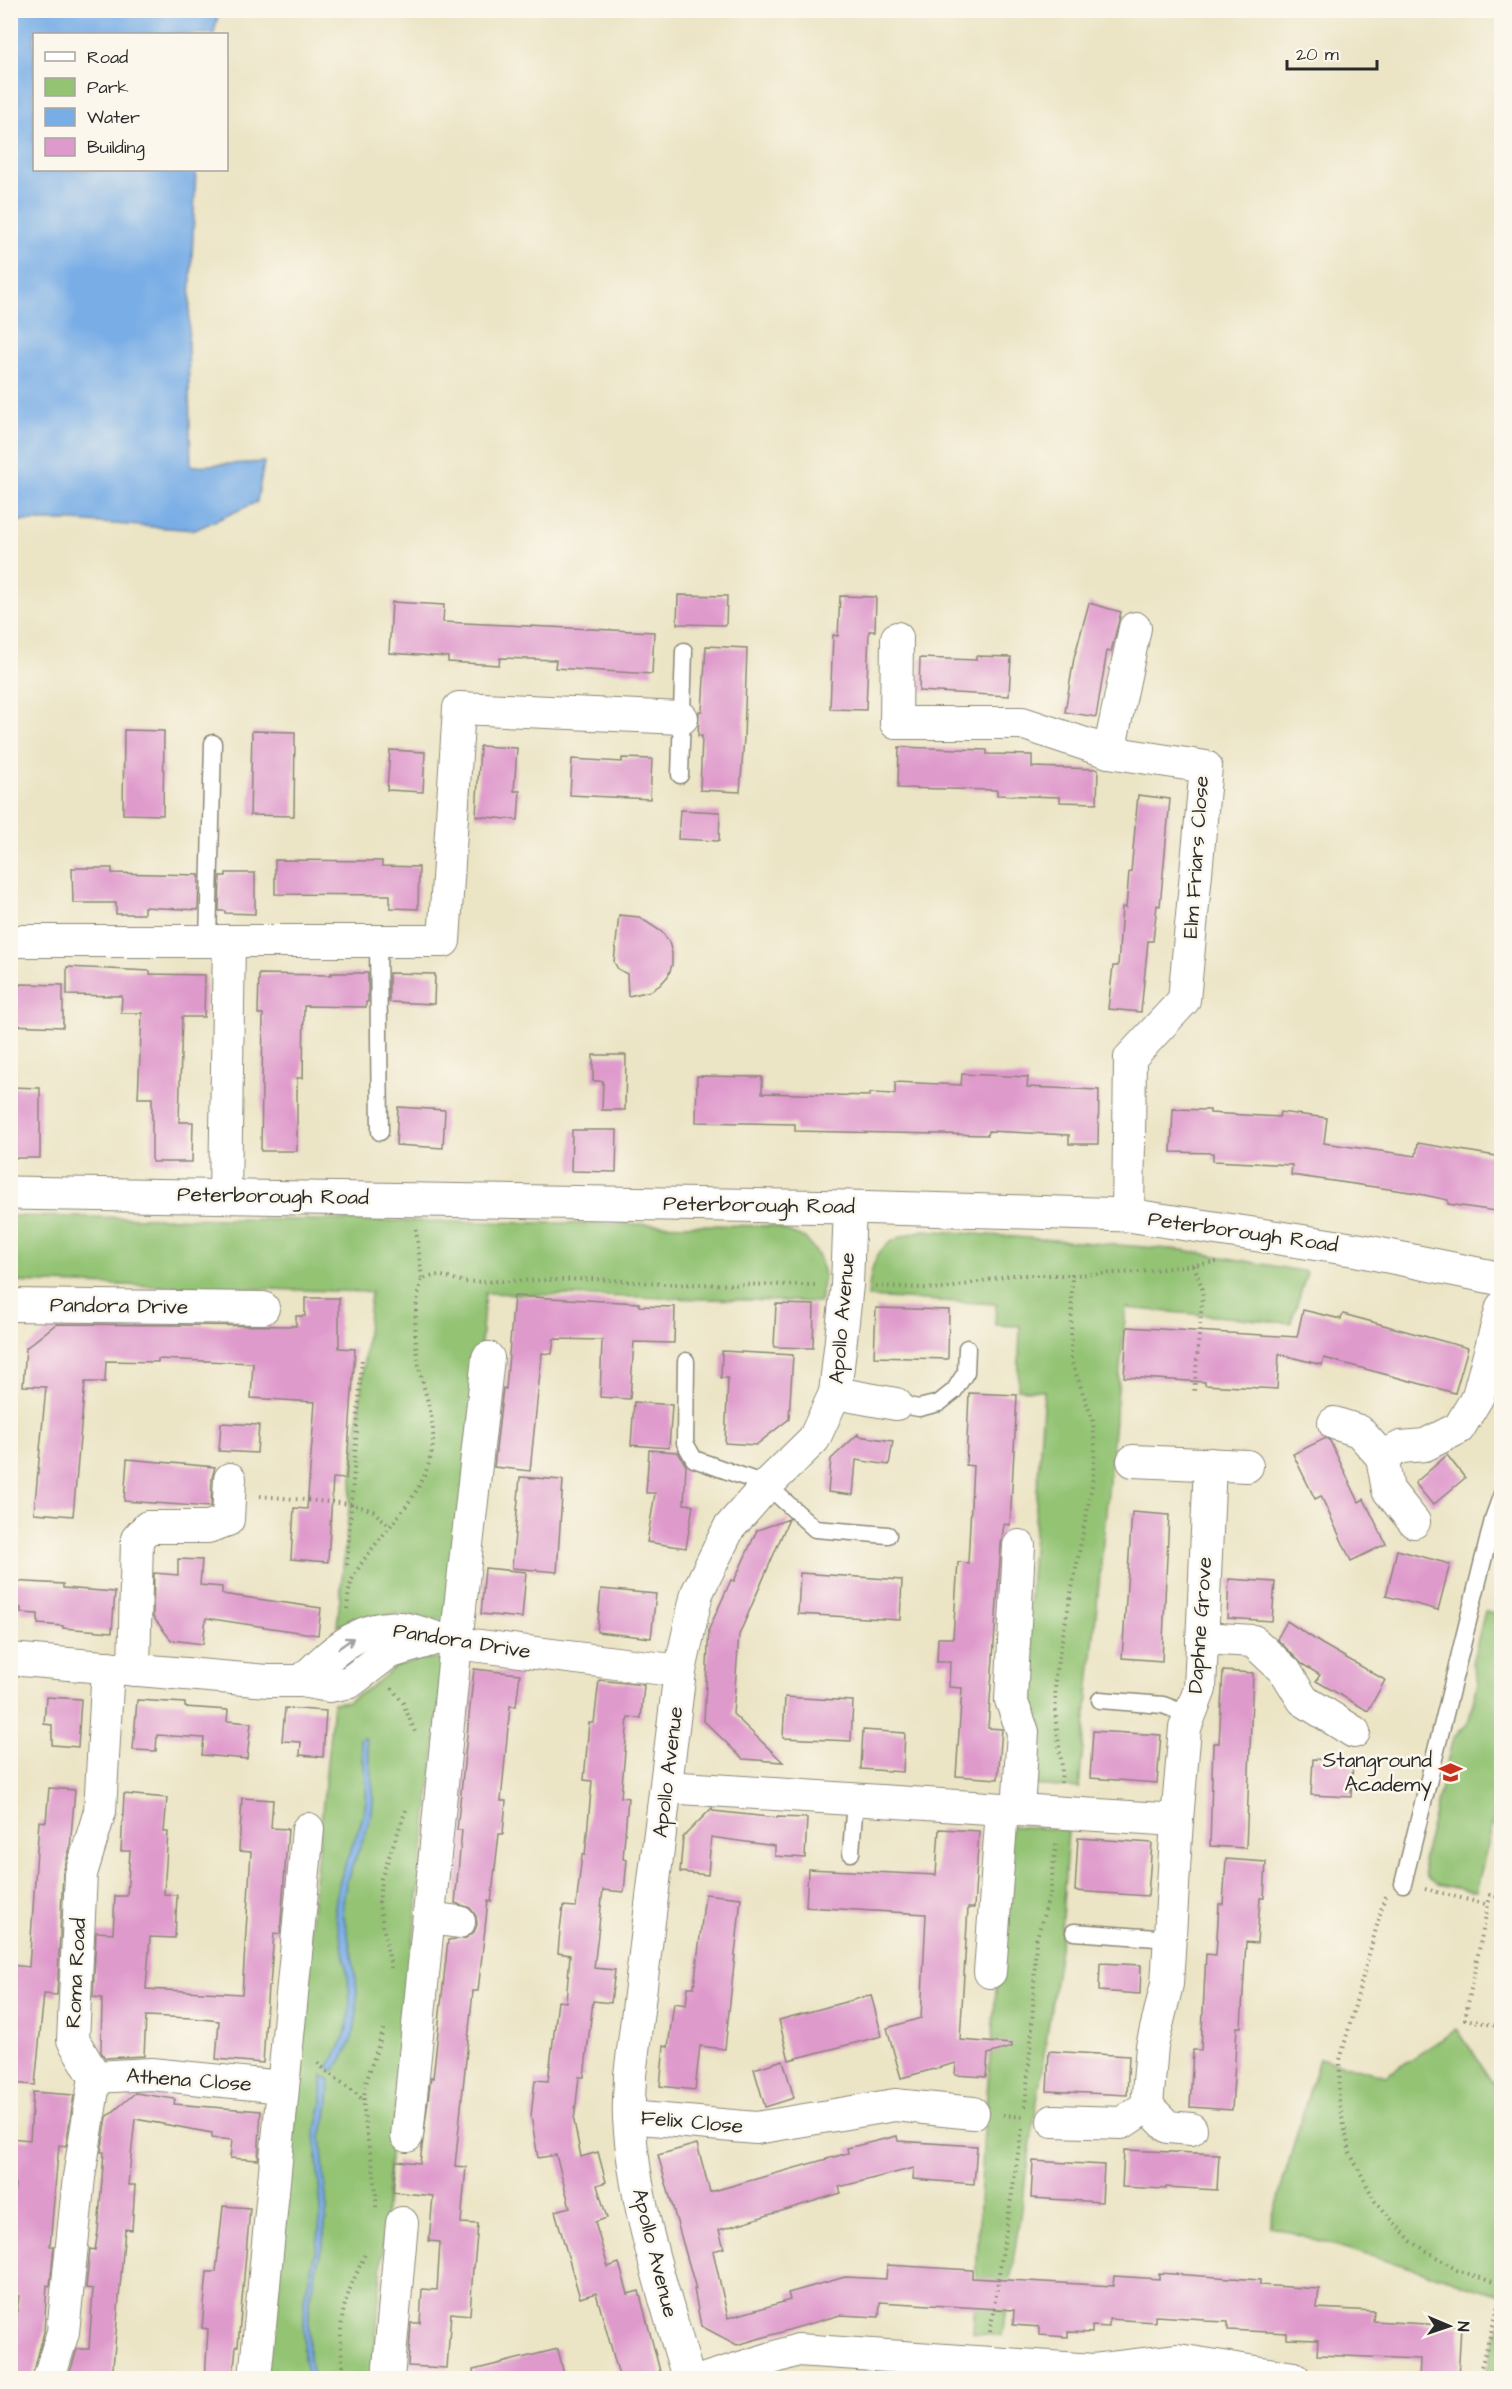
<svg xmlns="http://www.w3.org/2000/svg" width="1512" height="2389" font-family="'Architects Daughter',sans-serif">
<rect width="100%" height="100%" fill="#fbf7ec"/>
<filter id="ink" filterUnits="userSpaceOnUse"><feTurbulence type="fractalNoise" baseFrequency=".0167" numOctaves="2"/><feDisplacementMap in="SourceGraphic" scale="12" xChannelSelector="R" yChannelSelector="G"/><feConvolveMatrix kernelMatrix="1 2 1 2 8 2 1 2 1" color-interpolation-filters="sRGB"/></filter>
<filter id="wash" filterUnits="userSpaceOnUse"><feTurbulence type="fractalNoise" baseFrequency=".008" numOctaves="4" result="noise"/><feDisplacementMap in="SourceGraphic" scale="24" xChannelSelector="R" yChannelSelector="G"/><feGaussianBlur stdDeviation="1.35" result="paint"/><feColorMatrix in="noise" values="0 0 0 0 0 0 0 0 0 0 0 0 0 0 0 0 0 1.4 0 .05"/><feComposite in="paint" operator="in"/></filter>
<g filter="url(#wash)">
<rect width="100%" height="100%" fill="#ebe4c5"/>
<!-- green -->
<g fill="#93c373" stroke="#5f774f" stroke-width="1.5">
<polygon points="11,1216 775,1226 805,1238 819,1256 824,1275 820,1302 485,1293 481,1343 449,1621 397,1614 366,1618 337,1626 371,1292 11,1282"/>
<path d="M924 1230 1183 1250 1307 1272 1291 1323 1126 1308 1079 1788 1030 1785 1023 1693 1044 1391 1018 1389 1020 1326 995 1325 996 1304 868 1297C872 1251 880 1241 924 1230Z"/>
<polygon points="1485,1611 1501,1614 1501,1791 1476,1892 1437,1884 1426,1876 1423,1861 1453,1738 1468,1723 1478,1683 1472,1663"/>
<polygon points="423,1659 444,1660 391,2144 373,2378 265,2378 333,1703 348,1701 374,1685 396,1666"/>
<polygon points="1010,1826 1068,1830 1060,1948 1002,2336 973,2333 984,2129"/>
<polygon points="1457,2029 1501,2094 1501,2295 1270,2226 1319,2058 1386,2076"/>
<polygon points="1501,2319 1501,2378 1485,2378"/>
</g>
<!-- water -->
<g fill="#78ade6" stroke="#526c88" stroke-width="1.5">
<polygon points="11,10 219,11 214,34 34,34 34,170 196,170 188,346 191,466 264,462 257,502 195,530 73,521 11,521"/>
<path d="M363 1737 366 1739C370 1762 376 1788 372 1812 366 1844 343 1872 343 1908 343 1918 347 1930 349 1940 358 1988 367 2029 334 2071L328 2067C358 2027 351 1990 342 1945 340 1933 335 1920 335 1909 337 1874 355 1845 364 1812 370 1789 363 1762 360 1739Z"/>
<polygon points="322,2075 330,2080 329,2105 321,2137 327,2210 323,2241 309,2300 309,2358 314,2378 308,2378 304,2359 304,2299 318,2239 321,2210 315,2135 322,2103"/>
</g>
<g id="blocks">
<!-- building -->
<g fill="#df9acc">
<polygon points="678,595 727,596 726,625 677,624"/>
<polygon points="840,596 876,597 875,631 869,631 866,710 830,709 833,635 838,636"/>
<polygon points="392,602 444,605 443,622 654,632 652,674 555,668 556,660 500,658 499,665 448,662 448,657 389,653"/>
<polygon points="1089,603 1121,612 1111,652 1107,651 1096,717 1065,712 1074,658"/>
<polygon points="706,646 747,648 744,738 740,792 700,790 702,736 698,736 699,711 702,711"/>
<polygon points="976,656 1011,657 1009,696 919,691 920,658 976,660"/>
<polygon points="124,730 164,731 163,815 123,814"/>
<polygon points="252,731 295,732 294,816 250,815"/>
<polygon points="480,746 517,748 514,791 520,791 518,820 476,816"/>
<polygon points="899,747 987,750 987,754 1032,755 1032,767 1098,769 1097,803 1060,802 1060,797 997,795 997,790 898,788"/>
<polygon points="390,750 425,752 423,792 387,790"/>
<polygon points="622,758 652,759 650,799 570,795 572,759 622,762"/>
<polygon points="1138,795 1170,799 1160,906 1157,905 1153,941 1148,941 1141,1012 1108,1009 1113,966 1118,966 1122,907 1126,908 1129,872 1131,872"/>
<polygon points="680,810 720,812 719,841 678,839"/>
<polygon points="275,860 382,861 382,866 419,867 418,909 390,908 390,895 275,894"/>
<polygon points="72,868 112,868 112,873 199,875 198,910 144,907 144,914 116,914 116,903 73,903"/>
<polygon points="226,873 255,873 255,914 225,913 225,911 219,911 220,876 226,876"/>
<polygon points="619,915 639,917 662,932 669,942 672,953 672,965 668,976 660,985 651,991 628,996 627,974 618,969 614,962"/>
<polygon points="67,967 150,971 150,974 205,975 204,1017 182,1017 179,1122 193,1122 192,1162 152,1162 152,1098 138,1098 142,1013 121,1013 122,996 67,995"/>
<polygon points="331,973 368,973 368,1002 366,1002 366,1007 304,1006 303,1078 297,1078 297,1151 261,1151 263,1014 258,1014 259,974 331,975"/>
<polygon points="389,973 435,974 434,1004 389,1002"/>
<polygon points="20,984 63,985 63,1027 10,1025 10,986 20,986"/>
<polygon points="593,1055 626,1055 625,1110 602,1110 603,1081 593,1081"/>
<polygon points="962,1074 1028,1077 1027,1087 1099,1090 1098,1144 1069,1144 1069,1135 989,1131 988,1135 795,1131 795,1124 696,1122 697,1076 762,1077 762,1093 870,1096 870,1093 895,1094 895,1082 961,1085"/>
<polygon points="10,1087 40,1088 40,1158 10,1158"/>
<polygon points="398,1107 445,1110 443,1148 396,1145"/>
<polygon points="1173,1109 1210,1110 1210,1113 1279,1117 1280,1112 1327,1118 1324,1143 1416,1156 1418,1143 1502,1157 1502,1212 1448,1204 1448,1200 1410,1192 1291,1175 1292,1165 1213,1161 1213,1153 1171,1152"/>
<polygon points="572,1130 617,1130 616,1172 571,1171"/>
<polygon points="514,1296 639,1303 639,1306 675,1307 674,1343 634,1342 630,1399 600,1397 602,1340 554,1339 552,1354 542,1353 530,1471 494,1467 503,1388 506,1389"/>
<polygon points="305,1298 339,1298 339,1348 355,1349 346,1479 333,1478 328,1562 291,1559 294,1508 307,1509 315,1402 251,1398 253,1363 158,1359 158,1362 106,1361 105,1382 85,1382 73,1516 34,1513 46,1387 23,1386 26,1348 56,1324 296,1326 296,1316 305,1316"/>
<polygon points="776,1304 814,1305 813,1348 774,1347"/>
<polygon points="876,1308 949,1310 948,1359 874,1357"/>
<polygon points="1303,1310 1341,1319 1343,1314 1468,1348 1455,1393 1324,1358 1322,1365 1279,1354 1277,1389 1205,1385 1205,1382 1124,1377 1127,1327 1297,1337"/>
<polygon points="722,1351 793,1355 789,1419 756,1445 725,1443 728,1378 721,1378"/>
<polygon points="969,1393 1017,1395 1010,1525 1004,1524 1001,1545 988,1728 1002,1729 998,1779 956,1776 962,1688 949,1687 950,1662 937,1662 938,1638 953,1638 958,1562 968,1563 973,1466 966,1465"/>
<polygon points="634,1402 672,1405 669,1448 631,1445"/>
<polygon points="221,1423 259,1425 257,1453 219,1451"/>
<polygon points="858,1434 858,1436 893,1441 889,1465 856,1460 853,1495 828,1492 831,1459"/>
<polygon points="1326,1438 1330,1441 1359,1502 1364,1499 1386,1544 1351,1561 1321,1496 1315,1499 1293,1454"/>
<polygon points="649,1450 678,1452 686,1466 684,1504 693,1505 686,1548 647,1542 655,1493 646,1493"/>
<polygon points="1447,1455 1465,1478 1433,1505 1415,1483"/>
<polygon points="127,1459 215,1467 212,1478 211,1507 124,1501"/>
<polygon points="520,1477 563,1480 557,1572 512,1568"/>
<polygon points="1132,1512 1169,1515 1162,1661 1122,1658"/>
<polygon points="789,1519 739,1635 733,1714 783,1762 743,1759 704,1721 709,1629 731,1580 734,1581 757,1530"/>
<polygon points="1397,1550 1450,1564 1438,1610 1386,1596"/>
<polygon points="178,1559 202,1560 200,1585 222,1587 222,1594 321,1608 318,1635 206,1618 203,1644 171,1640 153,1617 154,1573 178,1575"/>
<polygon points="485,1568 526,1572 522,1618 481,1614"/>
<polygon points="800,1573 902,1580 900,1620 798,1614"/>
<polygon points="1229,1579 1275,1582 1272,1621 1227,1618"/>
<polygon points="10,1581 63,1584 63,1588 115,1592 112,1632 63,1628 63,1626 38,1624 38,1614 21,1613 21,1608 10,1607"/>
<polygon points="601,1589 656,1594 651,1638 597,1632"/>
<polygon points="1287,1621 1322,1644 1385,1680 1368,1711 1316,1681 1320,1675 1302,1664 1277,1639"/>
<polygon points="474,1669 520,1674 516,1706 510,1706 501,1801 506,1801 503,1834 499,1834 491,1902 488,1901 478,1991 473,1991 455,2166 466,2167 461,2223 478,2224 474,2268 473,2268 470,2315 451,2313 447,2368 408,2366 411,2323 420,2323 422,2289 437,2290 440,2242 429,2241 433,2196 393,2192 396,2161 420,2163 431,2077 433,2078 448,1940 466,1938 474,1932 477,1925 476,1916 470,1908 455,1903 462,1830 457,1830"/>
<polygon points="1223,1671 1253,1673 1246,1848 1210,1846 1213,1743 1219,1743"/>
<polygon points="599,1680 644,1685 641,1718 628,1717 621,1797 628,1798 623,1859 627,1860 624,1892 603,1890 598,1934 594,1968 615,1970 611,2003 593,2001 584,2077 579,2077 574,2121 581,2157 598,2152 606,2182 597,2185 607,2218 595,2222 608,2267 619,2263 628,2294 639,2291 662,2379 620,2379 596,2293 580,2298 555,2211 570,2207 556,2155 538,2158 531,2116 535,2080 548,2081 558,2001 566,2002 570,1955 558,1953 560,1930 563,1906 576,1907 582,1855 585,1855 592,1781 584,1780 589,1723 594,1723"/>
<polygon points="46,1697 81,1699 78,1747 52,1745 52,1725 44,1724"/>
<polygon points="785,1697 853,1701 851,1741 783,1738"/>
<polygon points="137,1700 185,1703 185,1707 228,1710 227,1721 251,1723 247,1759 202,1755 204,1738 157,1735 156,1751 133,1750"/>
<polygon points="285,1708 326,1711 323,1757 300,1755 301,1742 282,1741"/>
<polygon points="863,1730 905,1733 903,1772 861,1769"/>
<polygon points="1093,1731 1161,1735 1157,1783 1090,1778"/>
<polygon points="1313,1759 1353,1761 1351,1797 1311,1795"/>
<polygon points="49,1788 75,1790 70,1848 63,1873 57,1995 44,1994 35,2085 10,2083 12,1965 29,1967 39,1821 46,1822"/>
<polygon points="124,1794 167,1798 164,1832 168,1832 164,1894 177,1895 175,1938 150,1937 146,1989 242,1994 251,1852 239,1851 242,1798 273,1800 271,1828 288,1829 280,1934 274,1933 270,1986 268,1986 263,2063 216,2059 219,2021 192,2018 146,2016 144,2056 105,2058 101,2052 102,1998 93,1997 96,1932 113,1933 115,1896 127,1896 130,1851 121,1851"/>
<polygon points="712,1808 713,1811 777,1818 777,1817 807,1818 805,1858 775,1856 775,1846 711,1837 708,1875 680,1872 683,1837"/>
<polygon points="939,1829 979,1831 974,1908 968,1908 960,2040 1012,2044 1012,2047 988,2054 986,2077 955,2075 956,2063 901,2078 887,2028 921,2018 926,1914 806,1907 808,1869 936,1875"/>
<polygon points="1078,1838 1152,1843 1148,1896 1075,1891"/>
<polygon points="1226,1859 1266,1862 1264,1898 1260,1898 1257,1943 1246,1942 1241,2027 1237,2027 1232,2110 1190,2107 1193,2050 1201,2050 1206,1954 1216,1955 1219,1904 1223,1904"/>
<polygon points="705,1894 741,1898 725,2049 700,2046 695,2090 660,2086 664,2046 668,2047 674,2003 686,2005 688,1987 694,1987"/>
<polygon points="1100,1963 1141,1965 1140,1994 1099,1991"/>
<polygon points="871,1995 882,2036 789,2060 779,2020"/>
<polygon points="1049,2051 1129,2056 1127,2095 1047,2091"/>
<polygon points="783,2060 794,2098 765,2107 754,2069"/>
<polygon points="33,2092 74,2095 66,2146 59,2145 57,2165 50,2246 54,2246 50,2286 47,2285 44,2332 32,2379 11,2379 19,2296 10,2295 10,2240 15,2184 10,2183 10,2138 30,2140"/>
<polygon points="135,2093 175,2099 174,2104 261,2111 258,2160 230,2158 232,2140 212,2138 212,2133 135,2119 128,2185 135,2185 132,2230 125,2229 112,2379 68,2379 77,2349 89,2349 93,2289 86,2288 90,2249 95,2250 98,2231 104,2152 101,2152 107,2117"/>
<polygon points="897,2136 898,2141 977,2146 974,2184 913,2179 914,2168 839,2187 841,2193 719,2230 724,2248 713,2251 728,2318 790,2300 788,2293 845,2277 886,2279 887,2265 972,2270 972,2278 1113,2286 1114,2276 1159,2279 1159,2273 1260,2280 1260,2285 1319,2289 1317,2308 1374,2311 1373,2321 1461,2326 1458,2379 1419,2379 1420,2359 1317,2355 1318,2340 1287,2339 1287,2333 1228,2330 1228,2322 1204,2321 1204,2319 1155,2316 1155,2322 1109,2319 1109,2327 1092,2326 1092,2333 1068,2332 1068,2337 1040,2335 1040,2327 1013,2325 1014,2310 880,2302 879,2317 840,2315 737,2345 701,2326 694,2289 696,2289 658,2155 697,2144 710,2192 848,2153 847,2148"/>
<polygon points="1124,2150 1219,2154 1217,2190 1166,2187 1166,2189 1122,2187"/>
<polygon points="1033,2161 1104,2165 1102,2202 1031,2198"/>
<polygon points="223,2206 250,2208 238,2346 236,2346 233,2379 205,2379 208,2329 202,2328 207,2272 216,2272"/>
<polygon points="558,2349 565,2379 474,2379 473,2370"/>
</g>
</g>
</g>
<g filter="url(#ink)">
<use href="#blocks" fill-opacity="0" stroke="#8b8878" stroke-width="1.5"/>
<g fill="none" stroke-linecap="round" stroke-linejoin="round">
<defs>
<g id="lane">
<polyline points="680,775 684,651"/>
<polyline points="378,941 380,1132"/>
<polyline points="208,942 213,743"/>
<polyline points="686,1361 685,1443 694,1459 767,1485 815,1529 888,1535"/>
<polyline points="896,1404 919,1408 939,1403 954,1391 966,1372 967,1348"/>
<polyline points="1100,1700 1163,1705 1190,1715"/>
<polyline points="851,1853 855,1800"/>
<polyline points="1403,1884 1494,1516 1502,1494"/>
<polyline points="1074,1932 1170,1939"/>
</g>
<g id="street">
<polyline points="897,638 896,723 1022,723 1109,752 1206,767 1184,1000 1130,1058 1128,1215"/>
<polyline points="1109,752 1135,628"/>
<polyline points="10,941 444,941 459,708 682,718"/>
<polyline points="225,1195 229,941"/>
<polyline points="10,1305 263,1308"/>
<polyline points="835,1393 896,1404"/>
<polyline points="1334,1423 1359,1431 1382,1457"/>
<polyline points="1133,1461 1247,1466"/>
<polyline points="1414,1522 1388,1490 1382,1457 1401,1447 1425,1445 1459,1428 1478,1396 1502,1307"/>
<polyline points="1202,1638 1253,1641 1286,1672 1303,1700 1354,1732"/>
<polyline points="10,1659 268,1681 302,1681 329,1686 350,1682 388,1653 435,1639"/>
<polyline points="134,1670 137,1539 148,1527 208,1527 228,1520 230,1479"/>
<path d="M302 1681C332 1652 366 1618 411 1630 427 1634 440 1640 456 1643L680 1671"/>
<polyline points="666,1787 1018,1810 1023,1732 1011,1700 1019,1546"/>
<polyline points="1018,1810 1177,1820 1185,1728 1200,1689 1210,1464"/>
<polyline points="429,1918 459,1922"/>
<polyline points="990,1972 1002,1810"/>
<polyline points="95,2077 151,2074 283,2087"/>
<polyline points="1147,2106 1152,2046 1167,1984 1177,1820"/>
<polyline points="1147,2106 1168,2127 1191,2129"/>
<polyline points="629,2117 756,2128 895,2105 973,2113"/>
<polyline points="1053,2121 1122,2123 1147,2106"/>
<polyline points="407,2136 456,1643 488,1358"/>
<polyline points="49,2378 63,2332 79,2177 95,2077 73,2040 81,1874 100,1811 108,1667"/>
<polyline points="255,2378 308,1829"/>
<polyline points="388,2378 402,2223"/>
<path d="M688 2378C664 2293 634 2207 629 2117 628 2103 630 2089 630 2075L680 1671 697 1593 729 1528 767 1485 814 1439 835 1393 847 1285 850 1207"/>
<polyline points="708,2378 798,2350 1094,2370 1178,2360 1294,2378"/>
</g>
<polyline id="secondary" points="10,1193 850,1207 1128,1215 1358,1250 1502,1279"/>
</defs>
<!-- lane casing -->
<use href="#lane" stroke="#8b8878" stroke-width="19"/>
<!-- street casing -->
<use href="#street" stroke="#8b8878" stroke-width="34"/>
<!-- secondary casing -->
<use href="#secondary" stroke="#8b8878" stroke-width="35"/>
<!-- path -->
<g stroke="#8b8878" stroke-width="4" stroke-dasharray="1.5 4.5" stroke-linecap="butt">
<polyline points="416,1229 422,1279"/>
<polyline points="1194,1265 1203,1291 1194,1392"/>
<polyline points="876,1286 944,1289 1012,1275 1072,1275"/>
<polyline points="260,1496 352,1504 373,1511 390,1526"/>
<polyline points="347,1565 362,1358"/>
<path d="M347 1609C348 1597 349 1584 355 1574 378 1533 421 1502 431 1455 439 1422 423 1393 418 1361 414 1334 414 1305 422 1279L438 1275 465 1282 596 1279 663 1284 818 1285"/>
<polyline points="392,1688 403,1703 415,1732"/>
<polyline points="1061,1783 1062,1767 1056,1722 1055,1676 1092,1486 1095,1449 1093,1421 1071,1360 1072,1275 1138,1272 1217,1262"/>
<polyline points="1425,1889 1489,1905"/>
<polyline points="1385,1896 1340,2060 1339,2103 1350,2153 1375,2201 1411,2241 1457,2270 1502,2285"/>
<polyline points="1502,1898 1490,1895 1465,2019 1502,2027"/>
<polyline points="391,1968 379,1904 381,1879 407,1807"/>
<path d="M318 2063C331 2077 349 2086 363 2100"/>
<polyline points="1025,2107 1032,2029 1036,1940 1050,1894 1056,1844"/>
<polyline points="1003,2115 1025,2117"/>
<path d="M376 2207C378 2171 363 2137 364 2101 364 2076 379 2050 384 2026"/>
<polyline points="990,2332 1022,2129"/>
<path d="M345 2378C341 2358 339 2334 343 2313 347 2291 358 2272 366 2251"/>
<polyline points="1478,2378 1502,2294"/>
</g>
<!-- lane -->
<use href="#lane" stroke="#fff" stroke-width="16"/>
<!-- street -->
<use href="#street" stroke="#fff" stroke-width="32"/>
<!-- secondary -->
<use href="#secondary" stroke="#fff" stroke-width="33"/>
</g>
<!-- one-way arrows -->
<defs><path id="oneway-shaft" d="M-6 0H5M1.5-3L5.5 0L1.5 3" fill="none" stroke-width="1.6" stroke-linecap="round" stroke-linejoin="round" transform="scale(1.5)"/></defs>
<use stroke="#a0a0a0" href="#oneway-shaft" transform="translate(346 1643) rotate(-35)"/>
</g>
<!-- icons -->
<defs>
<symbol id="school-bare" viewBox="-9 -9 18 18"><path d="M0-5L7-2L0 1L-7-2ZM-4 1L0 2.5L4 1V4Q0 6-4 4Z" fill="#c8321e" stroke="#fbf7ec" stroke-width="2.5" paint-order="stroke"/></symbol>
</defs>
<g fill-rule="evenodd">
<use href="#school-bare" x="1434" y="1756" width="33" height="33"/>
</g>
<g text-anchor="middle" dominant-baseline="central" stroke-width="5" stroke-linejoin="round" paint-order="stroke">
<!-- street labels -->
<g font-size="21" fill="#2b2b2b" stroke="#fbf7ec">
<text transform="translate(1196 857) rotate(-86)">Elm Friars Close</text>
<text transform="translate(273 1196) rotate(1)">Peterborough Road</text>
<text transform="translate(759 1205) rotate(1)">Peterborough Road</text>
<text transform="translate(1243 1232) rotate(8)">Peterborough Road</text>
<text transform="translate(119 1306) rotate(1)">Pandora Drive</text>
<text transform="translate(842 1318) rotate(-85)">Apollo Avenue</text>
<text transform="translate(1200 1625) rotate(-86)">Daphne Grove</text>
<text transform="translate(462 1641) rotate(9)">Pandora Drive</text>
<text transform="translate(668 1772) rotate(-83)">Apollo Avenue</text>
<text transform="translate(76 1973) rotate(-87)">Roma Road</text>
<text transform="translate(189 2080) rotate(4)">Athena Close</text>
<text transform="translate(692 2122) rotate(5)">Felix Close</text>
<text transform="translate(655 2253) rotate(76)">Apollo Avenue</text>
</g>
<!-- poi labels -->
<g font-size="21" fill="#2b2b2b" stroke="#fbf7ec" text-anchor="end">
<text x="1432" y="1760">Stanground<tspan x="1432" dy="24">Academy</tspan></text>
</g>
</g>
<!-- margin -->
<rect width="1512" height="2389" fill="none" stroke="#fbf7ec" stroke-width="36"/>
<!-- legend -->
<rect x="33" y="33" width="195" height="138" fill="#fbf7ec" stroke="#a8a59f" stroke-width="1.5"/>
<rect x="45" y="52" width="30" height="9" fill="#ffffff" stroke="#a8a59f" stroke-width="1.5"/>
<text x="87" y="63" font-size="18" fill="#2b2b2b">Road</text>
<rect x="45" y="78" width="30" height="18" fill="#93c373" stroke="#a8a59f" stroke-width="1.5"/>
<text x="87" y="93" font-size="18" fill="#2b2b2b">Park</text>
<rect x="45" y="108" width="30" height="18" fill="#78ade6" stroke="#a8a59f" stroke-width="1.5"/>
<text x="87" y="123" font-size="18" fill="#2b2b2b">Water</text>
<rect x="45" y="138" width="30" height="18" fill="#df9acc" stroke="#a8a59f" stroke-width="1.5"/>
<text x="87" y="153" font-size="18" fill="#2b2b2b">Building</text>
<!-- north arrow -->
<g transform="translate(1449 2326) rotate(92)" stroke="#fbf7ec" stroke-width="4.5" paint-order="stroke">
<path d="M0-4.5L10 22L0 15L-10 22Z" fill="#2b2b2b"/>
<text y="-9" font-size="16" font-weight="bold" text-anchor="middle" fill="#2b2b2b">N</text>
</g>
<!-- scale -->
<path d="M1287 60v9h90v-9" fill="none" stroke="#2b2b2b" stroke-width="3"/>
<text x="1296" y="60" font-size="18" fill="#2b2b2b" stroke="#fbf7ec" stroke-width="4.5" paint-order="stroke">20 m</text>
</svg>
